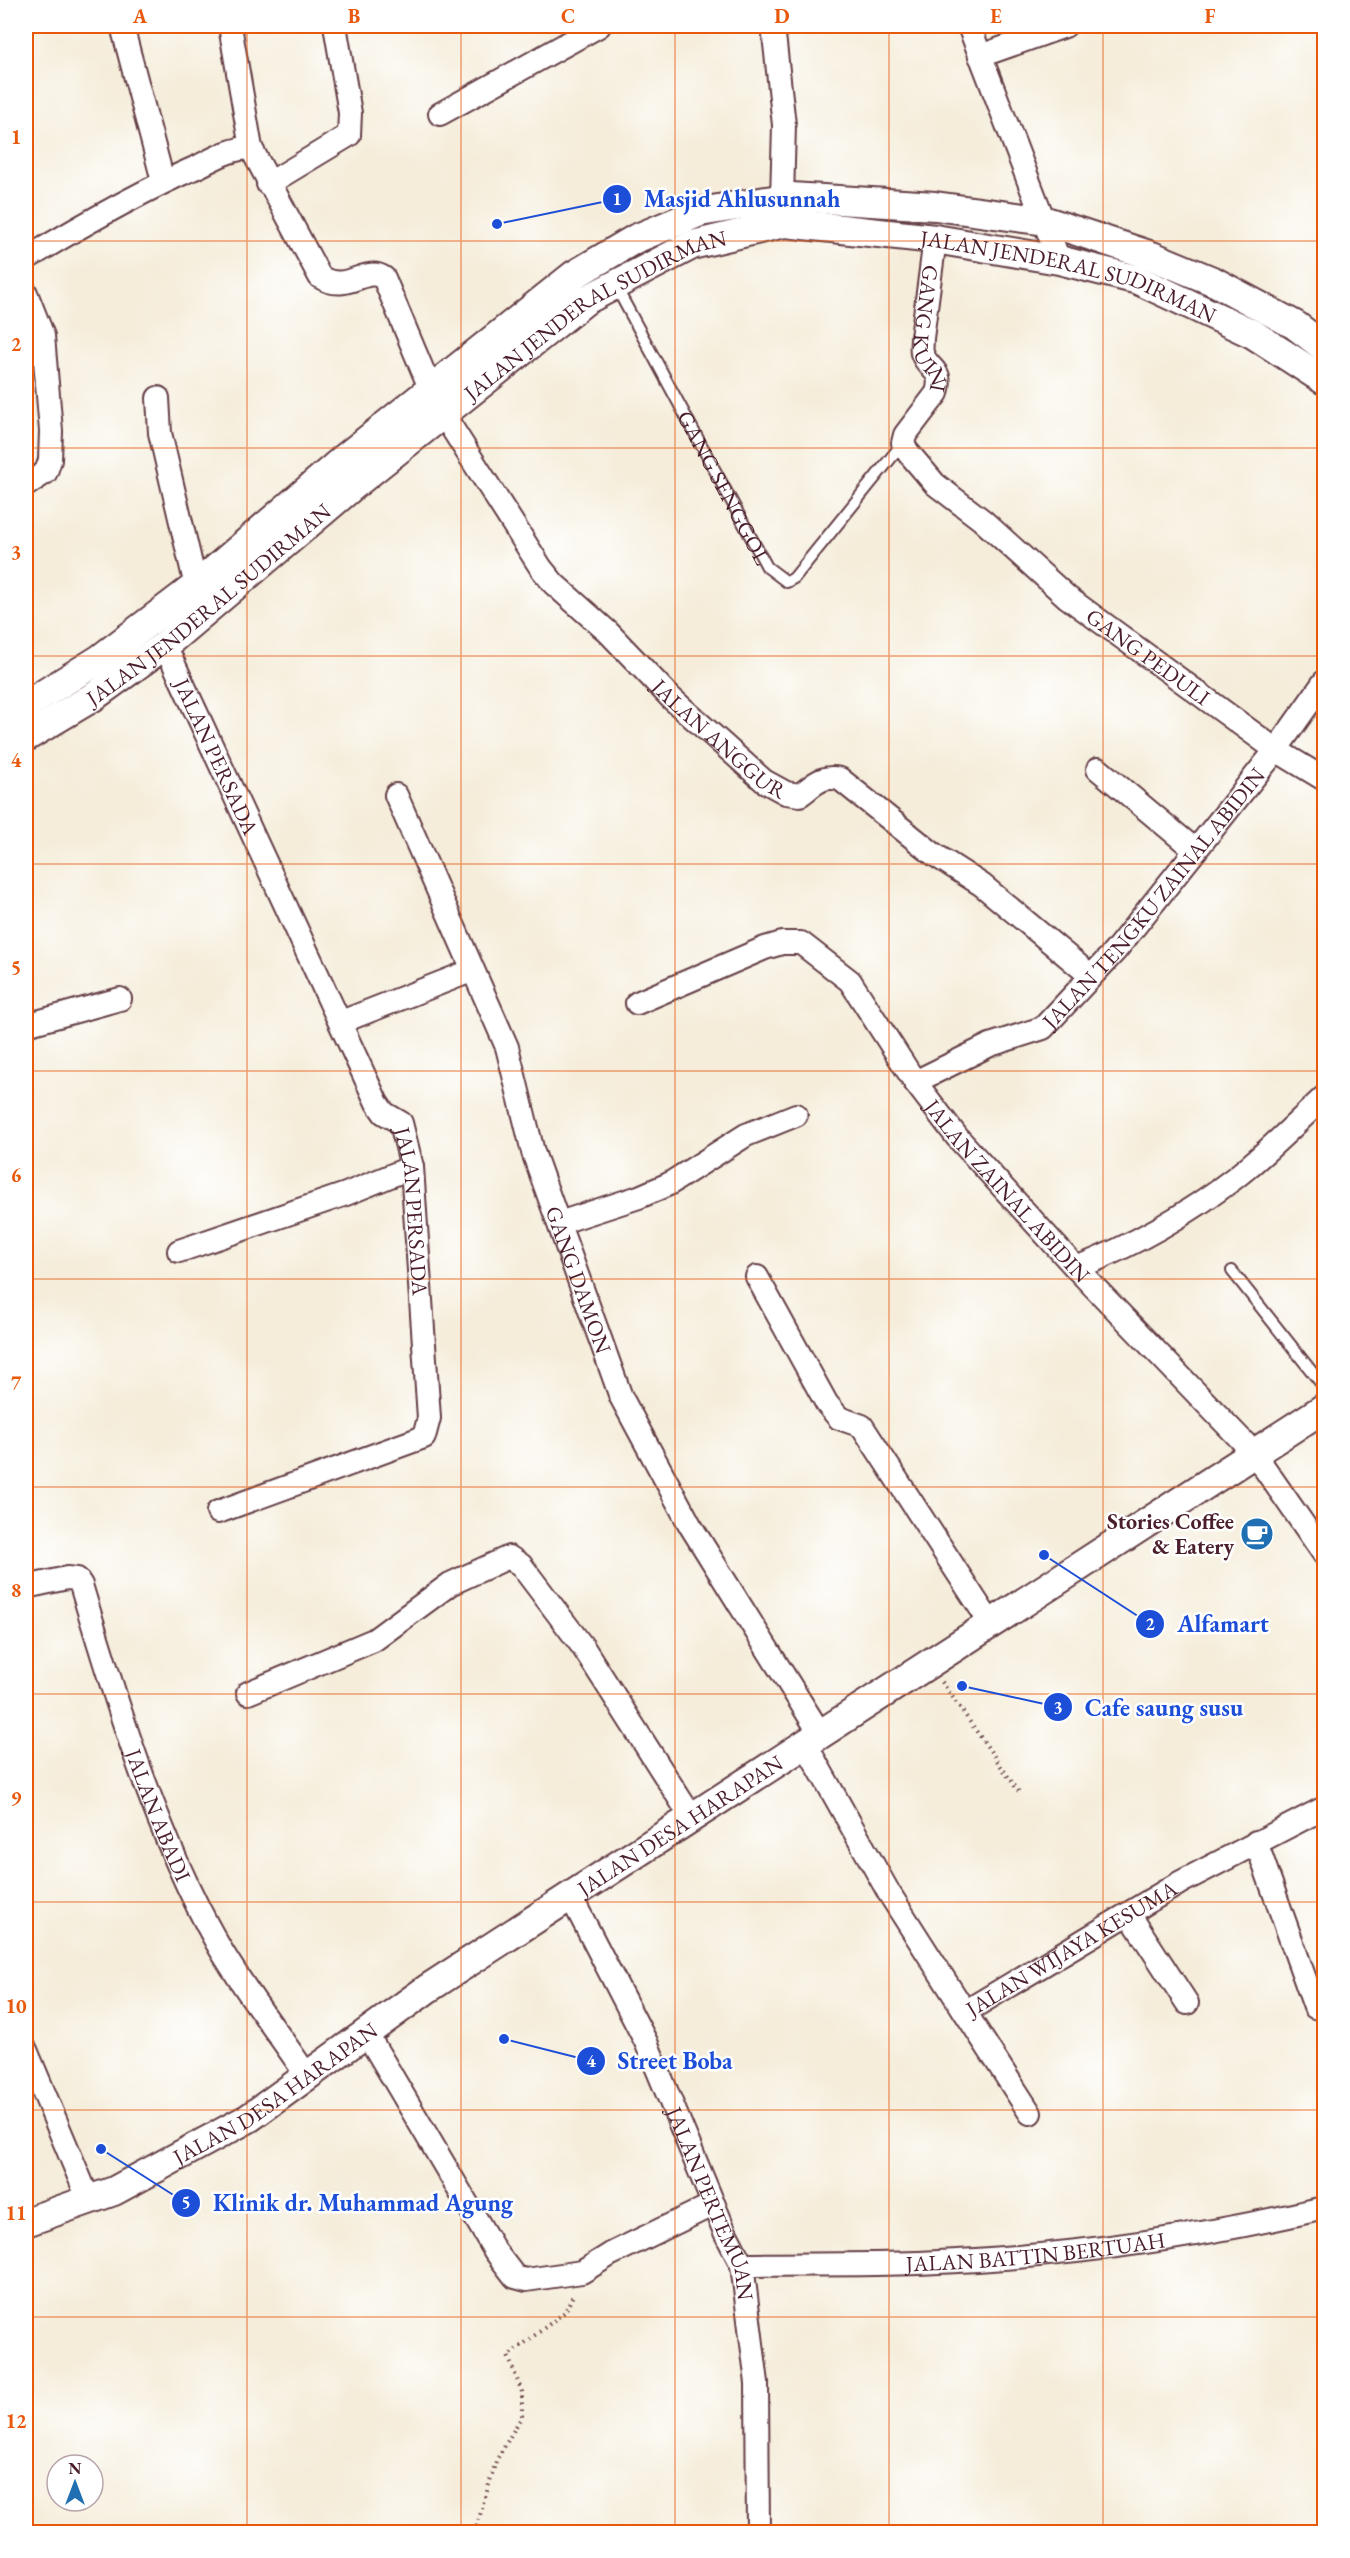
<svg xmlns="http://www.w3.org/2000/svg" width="1350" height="2558" font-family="'EB Garamond',serif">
<rect width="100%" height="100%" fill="#fff"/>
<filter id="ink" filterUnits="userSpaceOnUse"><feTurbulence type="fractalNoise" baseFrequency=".0167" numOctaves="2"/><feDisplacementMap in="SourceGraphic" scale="12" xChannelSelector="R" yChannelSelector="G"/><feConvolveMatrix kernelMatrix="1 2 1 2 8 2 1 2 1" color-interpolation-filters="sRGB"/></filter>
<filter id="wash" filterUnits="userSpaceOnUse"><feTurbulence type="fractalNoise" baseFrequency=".008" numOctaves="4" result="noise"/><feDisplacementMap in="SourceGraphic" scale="24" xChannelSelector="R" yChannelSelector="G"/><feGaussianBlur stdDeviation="1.35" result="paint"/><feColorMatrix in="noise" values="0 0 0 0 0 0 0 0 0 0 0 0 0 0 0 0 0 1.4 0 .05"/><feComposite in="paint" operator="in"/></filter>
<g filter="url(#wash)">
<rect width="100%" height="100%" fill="#f5edda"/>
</g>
<g filter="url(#ink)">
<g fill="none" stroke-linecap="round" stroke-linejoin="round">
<defs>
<g id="service">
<path id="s1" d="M615 285 767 567 787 582 794 578 903 443"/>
<polyline points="1232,1271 1324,1387"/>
</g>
<g id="minor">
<polyline points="122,26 163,181"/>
<polyline points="230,26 251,148"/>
<polyline points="773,26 784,125 782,199"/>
<polyline points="969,26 1059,260"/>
<polyline points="980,56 1065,26"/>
<polyline points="440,114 599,26"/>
<polyline points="268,184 349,135 350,113 336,31 337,26"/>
<path id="s2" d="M935 239 922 338C922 343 921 349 922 353 928 371 944 368 937 393L905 435 903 443 907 451 935 484 982 520 1067 597 1276 750 1324 779"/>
<path d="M26 259C82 225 139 192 199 166 215 158 232 148 251 148L320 277C348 294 365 265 384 278L430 388"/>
<polyline points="26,293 43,336 51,431 50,460 46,472 26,485"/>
<polyline points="158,398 160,433 196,586"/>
<path id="s3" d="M443 414 541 568 554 584 609 633 671 698 764 781 786 793 800 795C815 784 821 775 840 779L932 853 982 885 1091 976"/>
<path id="s4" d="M165 645 377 1103 384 1113 401 1123 412 1167 429 1418 424 1437 218 1512"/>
<polyline points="1098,769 1195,850"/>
<path id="s5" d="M396 795 507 1047 533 1152 621 1397 690 1525 821 1735"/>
<path id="s6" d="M637 1003 765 948 782 943H801L850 981 915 1082 957 1137 1076 1268 1254 1453 1324 1554"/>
<polyline points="341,1022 471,971"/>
<polyline points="26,1025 120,999"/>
<path id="s7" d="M915 1082 990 1045 1043 1028 1115 951 1276 750 1324 682"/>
<polyline points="559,1223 639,1197 669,1184 746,1135 796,1115"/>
<polyline points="179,1251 346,1194 412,1167"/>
<path d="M1076 1268C1132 1246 1188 1214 1236 1177 1267 1153 1295 1124 1324 1097"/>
<polyline points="757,1277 827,1404 839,1418 862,1426 991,1624"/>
<path id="s8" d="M26 1587 67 1578 77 1579 81 1585C116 1702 157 1837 217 1943 243 1989 278 2032 307 2076"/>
<polyline points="248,1693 374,1640 450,1584 509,1557 521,1565 583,1647 692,1818"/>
<path id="s9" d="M806 1745 889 1893 965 2012 1181 1882 1324 1808"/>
<polyline points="1256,1842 1315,2007 1324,2010"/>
<path id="s10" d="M571 1897 646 2042 725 2232 742 2265 757 2383 758 2532"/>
<polyline points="1129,1914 1187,2003"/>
<polyline points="965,2012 1030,2113"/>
<polyline points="367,2034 495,2251 515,2277 526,2280 582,2272 611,2254 714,2204"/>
<polyline points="26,2050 88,2198"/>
<path id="s11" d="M742 2265C801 2264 860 2265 919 2263 1056 2258 1192 2239 1324 2208"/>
</g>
<g id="tertiary">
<polyline points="26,705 100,659 196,586 341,461 574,275 635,239 700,212 791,197 935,206 1046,221 1152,256 1215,282 1295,325 1324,347"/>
<path id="s12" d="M26 737 93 697 165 645 354 485 586 300 692 245 785 223 935 239 1059 260 1138 280 1253 334 1324 380"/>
<path id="s13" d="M26 2222 114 2191 249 2118 427 1989 1324 1408"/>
</g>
</defs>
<!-- service casing -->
<use href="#service" stroke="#643e45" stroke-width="14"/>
<!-- minor casing -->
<use href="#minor" stroke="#643e45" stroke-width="26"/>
<!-- tertiary casing -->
<use href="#tertiary" stroke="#643e45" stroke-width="32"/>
<!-- path -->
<g stroke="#643e45" stroke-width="4" stroke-dasharray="1.5 4.5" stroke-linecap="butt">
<polyline points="942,1682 1019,1792"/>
<polyline points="475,2532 496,2461 522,2416 522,2392 508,2356 565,2312 573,2295"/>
</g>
<!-- service -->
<use href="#service" stroke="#fff" stroke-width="10"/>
<!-- minor -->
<use href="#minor" stroke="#fff" stroke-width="22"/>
<!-- tertiary -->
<use href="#tertiary" stroke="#fff" stroke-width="28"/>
</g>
</g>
<!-- grid -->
<path fill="none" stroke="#e8590c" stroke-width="1.5" stroke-opacity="0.55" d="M247 26V2532M461 26V2532M675 26V2532M889 26V2532M1103 26V2532M26 241H1324M26 448H1324M26 656H1324M26 864H1324M26 1071H1324M26 1279H1324M26 1487H1324M26 1694H1324M26 1902H1324M26 2110H1324M26 2317H1324"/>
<!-- icons -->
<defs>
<symbol id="cafe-disc" viewBox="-11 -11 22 22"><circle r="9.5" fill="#1f6fb2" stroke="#fff"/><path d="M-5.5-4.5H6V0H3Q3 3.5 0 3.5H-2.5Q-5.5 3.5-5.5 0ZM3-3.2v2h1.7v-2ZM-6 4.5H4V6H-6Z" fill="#fff"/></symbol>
</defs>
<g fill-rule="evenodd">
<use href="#cafe-disc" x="1238" y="1515" width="38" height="38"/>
</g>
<g text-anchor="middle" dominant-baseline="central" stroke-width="5" stroke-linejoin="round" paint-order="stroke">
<!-- street labels -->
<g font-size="22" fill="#4a1f2b" stroke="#fff">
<text stroke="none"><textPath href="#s12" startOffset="1216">JALAN JENDERAL SUDIRMAN</textPath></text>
<text stroke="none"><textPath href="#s12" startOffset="712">JALAN JENDERAL SUDIRMAN</textPath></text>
<text stroke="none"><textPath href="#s2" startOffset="93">GANG KUINI</textPath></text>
<text stroke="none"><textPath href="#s1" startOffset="230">GANG SENGGOL</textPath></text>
<text stroke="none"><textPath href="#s12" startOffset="226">JALAN JENDERAL SUDIRMAN</textPath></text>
<text stroke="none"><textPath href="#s2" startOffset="548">GANG PEDULI</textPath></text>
<text stroke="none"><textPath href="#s3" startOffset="430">JALAN ANGGUR</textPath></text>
<text stroke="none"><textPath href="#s4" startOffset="123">JALAN PERSADA</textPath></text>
<text stroke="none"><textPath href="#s7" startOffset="310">JALAN TENGKU ZAINAL ABIDIN</textPath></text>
<text stroke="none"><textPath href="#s6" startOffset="501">JALAN ZAINAL ABIDIN</textPath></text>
<text stroke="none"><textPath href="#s4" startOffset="626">JALAN PERSADA</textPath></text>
<text stroke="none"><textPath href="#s5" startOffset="519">GANG DAMON</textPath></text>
<text stroke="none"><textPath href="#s8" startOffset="302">JALAN ABADI</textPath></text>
<text stroke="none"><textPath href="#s13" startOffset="768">JALAN DESA HARAPAN</textPath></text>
<text stroke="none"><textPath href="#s9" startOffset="435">JALAN WIJAYA KESUMA</textPath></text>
<text stroke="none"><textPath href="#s13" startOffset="282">JALAN DESA HARAPAN</textPath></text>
<text stroke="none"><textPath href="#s10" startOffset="338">JALAN PERTEMUAN</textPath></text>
<text stroke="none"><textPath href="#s11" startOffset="294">JALAN BATTIN BERTUAH</textPath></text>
</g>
<!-- poi labels -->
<g font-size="22" font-weight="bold" fill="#4a1f2b" stroke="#fff" text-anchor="end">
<text x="1234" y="1521">Stories Coffee<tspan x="1234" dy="25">&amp; Eatery</tspan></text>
</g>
</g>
<!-- callouts -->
<path fill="none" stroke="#1d4ed8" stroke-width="2" d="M497 224L617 199M1044 1555L1150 1624M962 1686L1058 1707M504 2039L591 2061M101 2149L186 2203"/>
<g fill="#1d4ed8" stroke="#fff" stroke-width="2">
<circle cx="497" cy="224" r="6"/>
<circle cx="1044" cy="1555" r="6"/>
<circle cx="962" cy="1686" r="6"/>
<circle cx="504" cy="2039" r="6"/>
<circle cx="101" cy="2149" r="6"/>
<circle cx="617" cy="199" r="15"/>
<circle cx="1150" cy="1624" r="15"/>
<circle cx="1058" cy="1707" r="15"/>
<circle cx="591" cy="2061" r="15"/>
<circle cx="186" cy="2203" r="15"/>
</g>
<g font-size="18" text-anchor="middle" font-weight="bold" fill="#fff">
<text x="617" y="205">1</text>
<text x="1150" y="1630">2</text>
<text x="1058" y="1714">3</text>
<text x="591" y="2067">4</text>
<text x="186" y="2209">5</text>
</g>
<g font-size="24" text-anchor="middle" font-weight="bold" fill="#1d4ed8" stroke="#fff" stroke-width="5" stroke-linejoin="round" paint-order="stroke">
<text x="742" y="207">Masjid Ahlusunnah</text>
<text x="1223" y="1632">Alfamart</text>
<text x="1164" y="1716">Cafe saung susu</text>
<text x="675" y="2069">Street Boba</text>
<text x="363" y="2211">Klinik dr. Muhammad Agung</text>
</g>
<!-- margin -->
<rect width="1350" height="2558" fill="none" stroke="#fff" stroke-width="66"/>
<!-- north arrow -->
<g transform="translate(75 2483)"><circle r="28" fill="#ffffff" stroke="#b7a5aa" stroke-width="1.5"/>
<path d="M0-4.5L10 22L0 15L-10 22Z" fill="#1f6fb2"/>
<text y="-9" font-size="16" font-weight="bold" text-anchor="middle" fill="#4a1f2b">N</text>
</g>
<rect x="33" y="33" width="1284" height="2492" fill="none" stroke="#e8590c" stroke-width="2"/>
<g font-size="20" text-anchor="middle" font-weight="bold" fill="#e8590c">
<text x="140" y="23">A</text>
<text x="354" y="23">B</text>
<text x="568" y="23">C</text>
<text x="782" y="23">D</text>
<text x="996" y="23">E</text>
<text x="1210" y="23">F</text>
<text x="16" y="144">1</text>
<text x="16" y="351">2</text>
<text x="16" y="559">3</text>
<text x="16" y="767">4</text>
<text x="16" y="974">5</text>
<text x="16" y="1182">6</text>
<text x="16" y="1390">7</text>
<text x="16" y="1597">8</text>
<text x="16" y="1805">9</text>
<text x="16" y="2013">10</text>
<text x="16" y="2220">11</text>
<text x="16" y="2428">12</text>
</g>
</svg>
